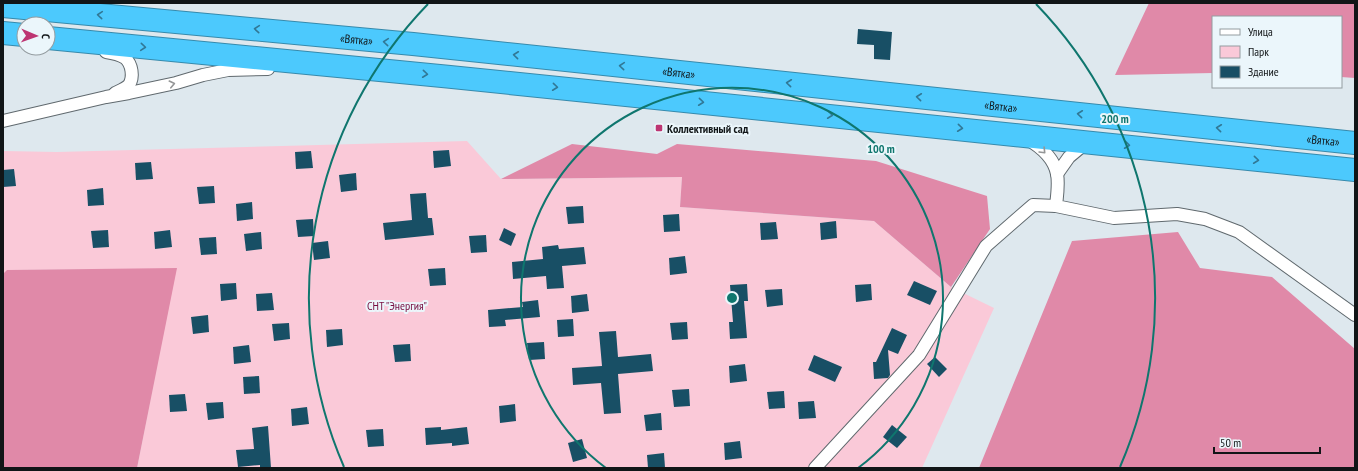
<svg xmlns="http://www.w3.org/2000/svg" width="1358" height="471" font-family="'PT Sans Narrow',sans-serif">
<rect width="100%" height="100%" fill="#dee8ee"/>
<!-- green -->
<polygon fill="#fac9d8" points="467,141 501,179 682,177 680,207 874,221 951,287 994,308 922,468 137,468 176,269 8,270 3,274 3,151 57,152"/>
<!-- forest -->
<g fill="#e089a8">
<polygon points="1149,3 1355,3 1355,78 1341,77 1341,17 1213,17 1213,73 1115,75"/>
<polygon points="572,144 657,154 677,144 876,161 987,196 990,229 951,287 874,221 680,207 682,177 501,179"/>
<polygon points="1178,232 1200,268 1272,277 1355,349 1355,468 979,468 1072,241"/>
<polygon points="177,268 137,468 3,468 3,274 7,270"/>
</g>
<!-- building -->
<g fill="#184f65">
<polygon points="858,29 892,32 890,60 874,59 874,45 857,44"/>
<polygon points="449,150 451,166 434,168 433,151"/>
<polygon points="311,151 313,168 296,169 295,152"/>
<polygon points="151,162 153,179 136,180 135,163"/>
<polygon points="14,169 16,186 3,187 3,170"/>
<polygon points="356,173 357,190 341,192 339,175"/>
<polygon points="214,186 215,203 199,204 197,187"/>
<polygon points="103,188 104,205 88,206 87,190"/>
<polygon points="426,193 428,218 432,218 434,235 385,240 383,223 412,220 410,194"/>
<polygon points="252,202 253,219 237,221 236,204"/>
<polygon points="583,206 584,223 568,224 566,207"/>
<polygon points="679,214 680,231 664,232 663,215"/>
<polygon points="313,219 314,236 298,237 296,220"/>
<polygon points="836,221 837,238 821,240 820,223"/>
<polygon points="776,222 778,239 761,240 760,223"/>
<polygon points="504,228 516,234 511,246 499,240"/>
<polygon points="108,230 109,247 93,248 91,231"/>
<polygon points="170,230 172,247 155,249 154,232"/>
<polygon points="261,232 262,249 246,251 244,234"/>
<polygon points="486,235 487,252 471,253 469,236"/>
<polygon points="216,237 217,254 201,255 199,238"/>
<polygon points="328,241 330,258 314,260 312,243"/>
<polygon points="558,245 559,249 584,247 586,264 562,266 564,288 547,289 546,276 513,279 512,262 543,259 542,247"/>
<polygon points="685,256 687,273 670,275 669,258"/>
<polygon points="445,268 446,285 430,286 428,269"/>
<polygon points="914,281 937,291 930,305 907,295"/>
<polygon points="236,283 237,299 221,301 220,284"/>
<polygon points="747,284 748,301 744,301 747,338 730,339 729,322 733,322 730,285"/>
<polygon points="871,284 872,300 856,302 855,285"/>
<polygon points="782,289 783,305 767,307 765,290"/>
<polygon points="272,293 274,310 257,311 256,294"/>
<polygon points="587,294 589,311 572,313 571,296"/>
<polygon points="538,300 540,317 505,320 506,326 489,327 488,310 523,307 522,302"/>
<polygon points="208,315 209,332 193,334 191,317"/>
<polygon points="573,319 574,336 558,337 557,320"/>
<polygon points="687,322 688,339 672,340 670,323"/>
<polygon points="289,323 290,339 274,341 272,324"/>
<polygon points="892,328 907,335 898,354 888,350 890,375 888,378 874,379 873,362 876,362"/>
<polygon points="342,329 343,345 327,347 326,330"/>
<polygon points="616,331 618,357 651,354 653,371 618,374 621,413 604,414 601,383 573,385 572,368 602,366 599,332"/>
<polygon points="544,342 545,359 529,360 527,343"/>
<polygon points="410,344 411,361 395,362 393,345"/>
<polygon points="249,345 251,362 234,364 233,347"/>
<polygon points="814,355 842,367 835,382 808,370"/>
<polygon points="935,357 947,369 939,377 927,364"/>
<polygon points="745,364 747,381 730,383 729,366"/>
<polygon points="259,376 260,393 244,394 243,377"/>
<polygon points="689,389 690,406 674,407 672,390"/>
<polygon points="784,391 785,408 769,409 767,392"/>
<polygon points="185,394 187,411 170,412 169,395"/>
<polygon points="814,401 816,418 799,419 798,402"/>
<polygon points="223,402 224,418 208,420 206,403"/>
<polygon points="515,404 516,421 500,423 499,406"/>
<polygon points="307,407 309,424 292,426 291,409"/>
<polygon points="661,413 662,430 646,431 644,415"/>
<polygon points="892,425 907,437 897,448 883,437"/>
<polygon points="268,426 271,468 260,468 260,465 238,467 236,450 254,449 252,428"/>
<polygon points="441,427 441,430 467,427 469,444 452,446 452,443 426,445 425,428"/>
<polygon points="383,429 384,446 368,447 366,430"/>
<polygon points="582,439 587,458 573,462 568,443"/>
<polygon points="740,441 742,458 725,460 724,443"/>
<polygon points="664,453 665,468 648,468 647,455"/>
</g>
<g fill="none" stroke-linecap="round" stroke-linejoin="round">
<defs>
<g id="street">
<path d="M106 52C113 53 119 54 125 58 132 64 134 77 129 85 125 89 119 91 115 93"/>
<polyline points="3,121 106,97 129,93 176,83 203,75 228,70 268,69"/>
<path d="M1027 139C1041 147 1054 158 1057 174 1059 184 1057 196 1056 206L1114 218 1177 214 1205 219 1239 232 1355 315"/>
<polyline points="1057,174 1069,157 1087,142"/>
<polyline points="815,468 919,355 986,246 1033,205 1056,206"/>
</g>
<g id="highway">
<path id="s1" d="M3 6 413 44 1355 143"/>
<polyline points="3,33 24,35"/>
<path d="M48 38C484 79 920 124 1355 170"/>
</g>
</defs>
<!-- street casing -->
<use href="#street" stroke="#60696e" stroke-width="14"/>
<!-- highway casing -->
<use href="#highway" stroke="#378aac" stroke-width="24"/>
<!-- street -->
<use href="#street" stroke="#fff" stroke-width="12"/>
<!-- highway -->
<use href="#highway" stroke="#4cc9fd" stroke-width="22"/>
</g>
<!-- one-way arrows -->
<defs><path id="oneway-chevron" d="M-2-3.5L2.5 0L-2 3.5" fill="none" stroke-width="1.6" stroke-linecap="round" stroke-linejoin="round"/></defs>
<g stroke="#317896">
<use href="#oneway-chevron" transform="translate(100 15) rotate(-175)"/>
<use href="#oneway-chevron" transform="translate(257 29) rotate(-175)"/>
<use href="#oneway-chevron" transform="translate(386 42) rotate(-175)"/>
<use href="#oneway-chevron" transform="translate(143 47) rotate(5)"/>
<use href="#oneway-chevron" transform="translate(516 55) rotate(-174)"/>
<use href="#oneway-chevron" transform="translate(622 66) rotate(-175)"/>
<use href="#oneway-chevron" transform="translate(425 74) rotate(6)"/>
<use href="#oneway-chevron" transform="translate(789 83) rotate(-174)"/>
<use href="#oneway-chevron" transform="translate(555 87) rotate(6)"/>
<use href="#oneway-chevron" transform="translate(919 97) rotate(-174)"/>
<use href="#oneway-chevron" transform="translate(701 102) rotate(6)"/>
<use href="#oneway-chevron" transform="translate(1080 114) rotate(-174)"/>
<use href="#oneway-chevron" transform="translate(830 115) rotate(6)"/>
<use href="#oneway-chevron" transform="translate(960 128) rotate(6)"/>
<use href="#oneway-chevron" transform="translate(1219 128) rotate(-174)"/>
<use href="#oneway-chevron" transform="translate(1127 145) rotate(7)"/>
<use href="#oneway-chevron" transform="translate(1256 160) rotate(6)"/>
</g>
<g stroke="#949697">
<use href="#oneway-chevron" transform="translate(172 84) rotate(-13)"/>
<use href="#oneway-chevron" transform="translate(1043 151) rotate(46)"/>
</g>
<!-- distance rings -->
<g fill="none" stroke="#0f766e" stroke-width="2">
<path d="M606 468A211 211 0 1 1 858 468"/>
<path d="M344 467A423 423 0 0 1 428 4M1036 4A423 423 0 0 1 1120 467"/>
</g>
<!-- markers -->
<rect fill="#bd3572" stroke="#ebf6fb" stroke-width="1.5" x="655" y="124" width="8" height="8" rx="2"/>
<g text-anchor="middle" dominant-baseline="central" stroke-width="4" stroke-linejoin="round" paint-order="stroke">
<!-- street labels -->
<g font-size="12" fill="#111517" stroke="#ebf6fb">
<text stroke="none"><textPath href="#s1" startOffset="355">«Вятка»</textPath></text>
<text stroke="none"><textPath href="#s1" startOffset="679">«Вятка»</textPath></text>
<text stroke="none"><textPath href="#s1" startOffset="1003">«Вятка»</textPath></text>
<text stroke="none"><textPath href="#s1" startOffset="1327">«Вятка»</textPath></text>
</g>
<!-- poi labels -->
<g font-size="12" font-weight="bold" fill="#111517" stroke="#ebf6fb" text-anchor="start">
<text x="667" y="128">Коллективный сад</text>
</g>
<!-- park labels -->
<g font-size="12" fill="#770f42" stroke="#ebf6fb">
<text x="397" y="305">СНТ "Энергия"</text>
</g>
</g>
<circle cx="732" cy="298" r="6" fill="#0f766e" stroke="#ebf6fb" stroke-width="2"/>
<g font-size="12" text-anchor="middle" font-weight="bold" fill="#0f766e" stroke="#ebf6fb" stroke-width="4" stroke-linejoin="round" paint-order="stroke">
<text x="1115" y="123">200 m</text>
<text x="881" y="153">100 m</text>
</g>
<!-- border -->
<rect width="1358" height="471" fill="none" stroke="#111517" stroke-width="8"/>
<!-- legend -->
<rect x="1212" y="16" width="130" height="72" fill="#ebf6fb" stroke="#949ca0"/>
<rect x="1220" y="29" width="20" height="6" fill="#ffffff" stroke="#949ca0"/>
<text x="1248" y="36" font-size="12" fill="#111517">Улица</text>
<rect x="1220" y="46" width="20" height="12" fill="#fac9d8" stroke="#949ca0"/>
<text x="1248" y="56" font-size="12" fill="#111517">Парк</text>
<rect x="1220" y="66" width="20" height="12" fill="#184f65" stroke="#949ca0"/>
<text x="1248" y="76" font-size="12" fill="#111517">Здание</text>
<!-- north arrow -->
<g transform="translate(36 36) rotate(92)"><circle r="19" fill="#ebf6fb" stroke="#949ca0"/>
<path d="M0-3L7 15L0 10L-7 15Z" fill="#bd3572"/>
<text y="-6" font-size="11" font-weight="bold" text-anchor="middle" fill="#111517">С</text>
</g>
<!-- scale -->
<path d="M1214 447v6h106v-6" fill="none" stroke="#111517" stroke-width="2"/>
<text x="1220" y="447" font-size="12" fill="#111517" stroke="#ebf6fb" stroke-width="3" paint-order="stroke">50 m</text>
</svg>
